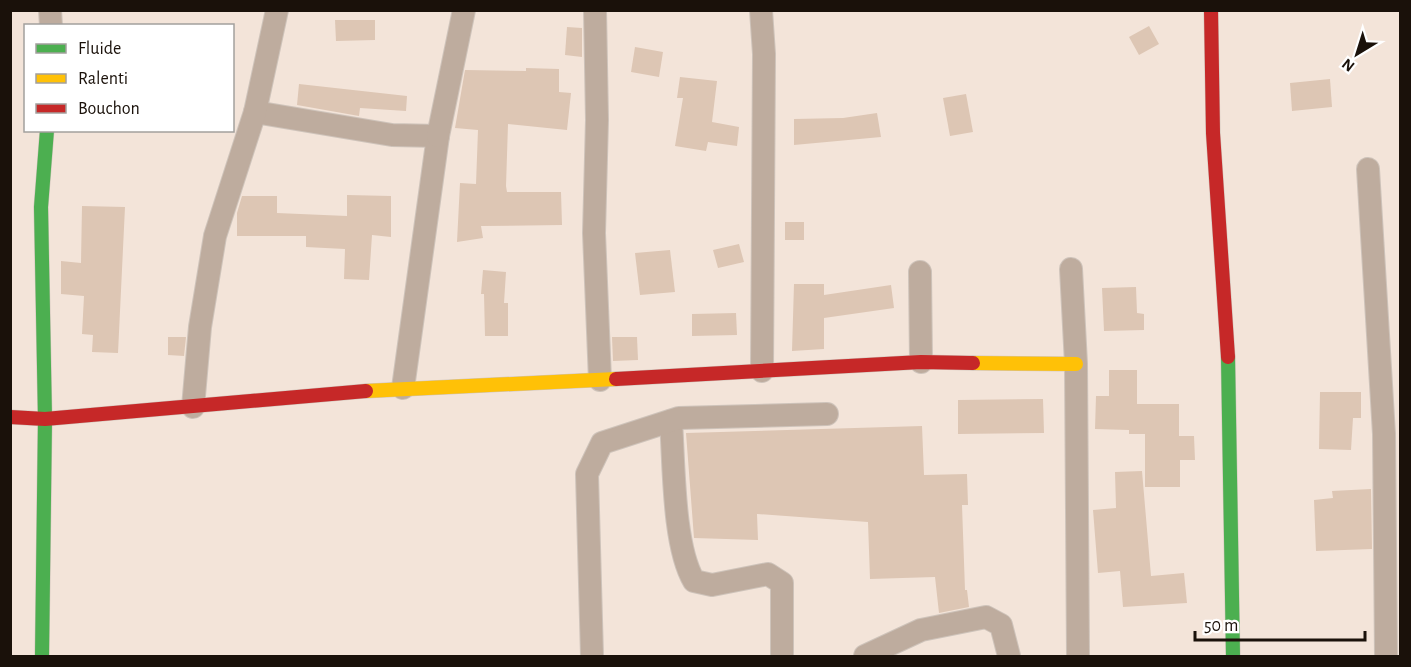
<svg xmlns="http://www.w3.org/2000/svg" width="1411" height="667" font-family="'Alegreya Sans',sans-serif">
<rect width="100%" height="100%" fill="#f3e4d9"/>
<!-- building -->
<g fill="#ddc6b4">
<polygon points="335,20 375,20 375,40 336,41"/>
<polygon points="1149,26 1159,44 1139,55 1129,37"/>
<polygon points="567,27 582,28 582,57 565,55"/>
<polygon points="635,47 663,52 659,77 631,72"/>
<polygon points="526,68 559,69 559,92 571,93 567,130 508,124 506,186 507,192 561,192 562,225 481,226 483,238 457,242 460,183 476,184 478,130 455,128 465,70 526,71"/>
<polygon points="680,77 717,81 712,122 739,127 737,146 708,142 706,151 675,146 683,98 677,98"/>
<polygon points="1330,79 1332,107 1292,111 1290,83"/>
<polygon points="299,84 407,96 406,111 360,108 359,116 297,105"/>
<polygon points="966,94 973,132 950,136 943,98"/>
<polygon points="877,113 881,137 794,145 794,119 843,118"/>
<polygon points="347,195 391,196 391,237 372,235 369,280 344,279 345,249 306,247 306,236 237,236 237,213 242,196 277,196 277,213 347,216"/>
<polygon points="82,206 125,207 118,353 92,352 93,335 82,334 84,296 61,294 61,261 81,263"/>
<rect x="785" y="222" width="19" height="18"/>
<polygon points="739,244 744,262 718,268 713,250"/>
<polygon points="670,250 675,292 640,295 635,253"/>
<polygon points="483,270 506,272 504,303 508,303 508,336 485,336 484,294 481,294"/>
<polygon points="794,284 824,284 824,295 891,285 894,308 824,318 824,349 792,351"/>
<polygon points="1136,287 1137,313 1144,314 1144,330 1104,331 1102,288"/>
<polygon points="736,313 737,335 692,336 692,314"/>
<polygon points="168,337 186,337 184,356 168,355"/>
<polygon points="612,337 637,337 638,360 613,361"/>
<polygon points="1109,370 1137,370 1137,404 1179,404 1179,436 1194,436 1195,460 1180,460 1180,487 1145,487 1145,434 1129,434 1129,430 1095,429 1096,396 1109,396"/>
<polygon points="1320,392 1361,392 1361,418 1353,418 1351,450 1319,449"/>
<polygon points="1043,399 1044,433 958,434 958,400"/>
<polygon points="922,426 924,475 967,474 968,505 962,505 965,590 967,590 969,607 939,613 935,577 870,579 868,522 757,514 758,540 694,538 686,433"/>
<polygon points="1142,471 1151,576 1184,573 1187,603 1123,607 1120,571 1098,573 1093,510 1116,508 1115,472"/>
<polygon points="1371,489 1372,549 1316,551 1314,500 1333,498 1332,491"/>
</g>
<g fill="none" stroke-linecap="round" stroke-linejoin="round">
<defs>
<g id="street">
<polyline points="50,10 51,26"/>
<polyline points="595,10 597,120 594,233 600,380"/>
<polyline points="761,10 764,54 762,371"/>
<polyline points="255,112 392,135 438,136 403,388"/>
<polyline points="438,136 464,10"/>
<polyline points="1368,169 1384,434 1386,656"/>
<polyline points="1071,269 1076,364 1078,656"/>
<polyline points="920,272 921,362"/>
<polyline points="193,407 200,327 215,236 255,112 277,10"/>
<path d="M671 421C674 464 673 546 694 581L712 585 768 574 782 583V656"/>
<polyline points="592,656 587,474 602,443 679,418 827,414"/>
<polyline points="865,656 921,630 986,617 1001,625 1009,656"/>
</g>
<g id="fast">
<polyline points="1228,357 1233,656"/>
<polyline points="42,656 45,419 41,207 47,130"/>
</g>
<g id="slow">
<polyline points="973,363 1076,364"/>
<polyline points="366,391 616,379"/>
</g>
<g id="jam">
<polyline points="1211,10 1213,133 1228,357"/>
<polyline points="616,379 921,362 973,363"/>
<polyline points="10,417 45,419 366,391"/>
</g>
</defs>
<!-- street casing -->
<use href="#street" stroke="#cec3ba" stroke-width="24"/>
<!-- fast casing -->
<use href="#fast" stroke="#cec3ba" stroke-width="15"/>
<!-- slow casing -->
<use href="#slow" stroke="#cec3ba" stroke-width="15"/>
<!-- jam casing -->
<use href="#jam" stroke="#cec3ba" stroke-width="15"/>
<!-- street -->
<use href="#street" stroke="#beac9e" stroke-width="22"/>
<!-- fast -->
<use href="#fast" stroke="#4caf50" stroke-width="14"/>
<!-- slow -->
<use href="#slow" stroke="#ffc107" stroke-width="14"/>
<!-- jam -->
<use href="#jam" stroke="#c62828" stroke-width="14"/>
</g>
<!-- border -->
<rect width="1411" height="667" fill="none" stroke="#1a110a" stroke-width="24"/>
<!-- legend -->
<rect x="24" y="24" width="210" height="108" fill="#ffffff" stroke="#a3a09d" stroke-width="1.5"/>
<rect x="36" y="44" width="30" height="9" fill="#4caf50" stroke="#a3a09d" stroke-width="1.5"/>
<text x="78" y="54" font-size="18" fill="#1a110a">Fluide</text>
<rect x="36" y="74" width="30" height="9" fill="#ffc107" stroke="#a3a09d" stroke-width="1.5"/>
<text x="78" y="84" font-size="18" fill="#1a110a">Ralenti</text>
<rect x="36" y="104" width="30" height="9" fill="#c62828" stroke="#a3a09d" stroke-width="1.5"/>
<text x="78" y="114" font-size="18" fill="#1a110a">Bouchon</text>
<!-- north arrow -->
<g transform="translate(1357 54) rotate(218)" stroke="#ffffff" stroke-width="4.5" paint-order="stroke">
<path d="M0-4.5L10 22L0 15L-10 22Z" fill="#1a110a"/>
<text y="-9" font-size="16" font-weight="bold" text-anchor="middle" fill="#1a110a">N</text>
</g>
<!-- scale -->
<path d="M1195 631v9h170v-9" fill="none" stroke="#1a110a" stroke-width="3"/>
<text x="1204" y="631" font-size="18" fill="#1a110a" stroke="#ffffff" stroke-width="4.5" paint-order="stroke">50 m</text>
</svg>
